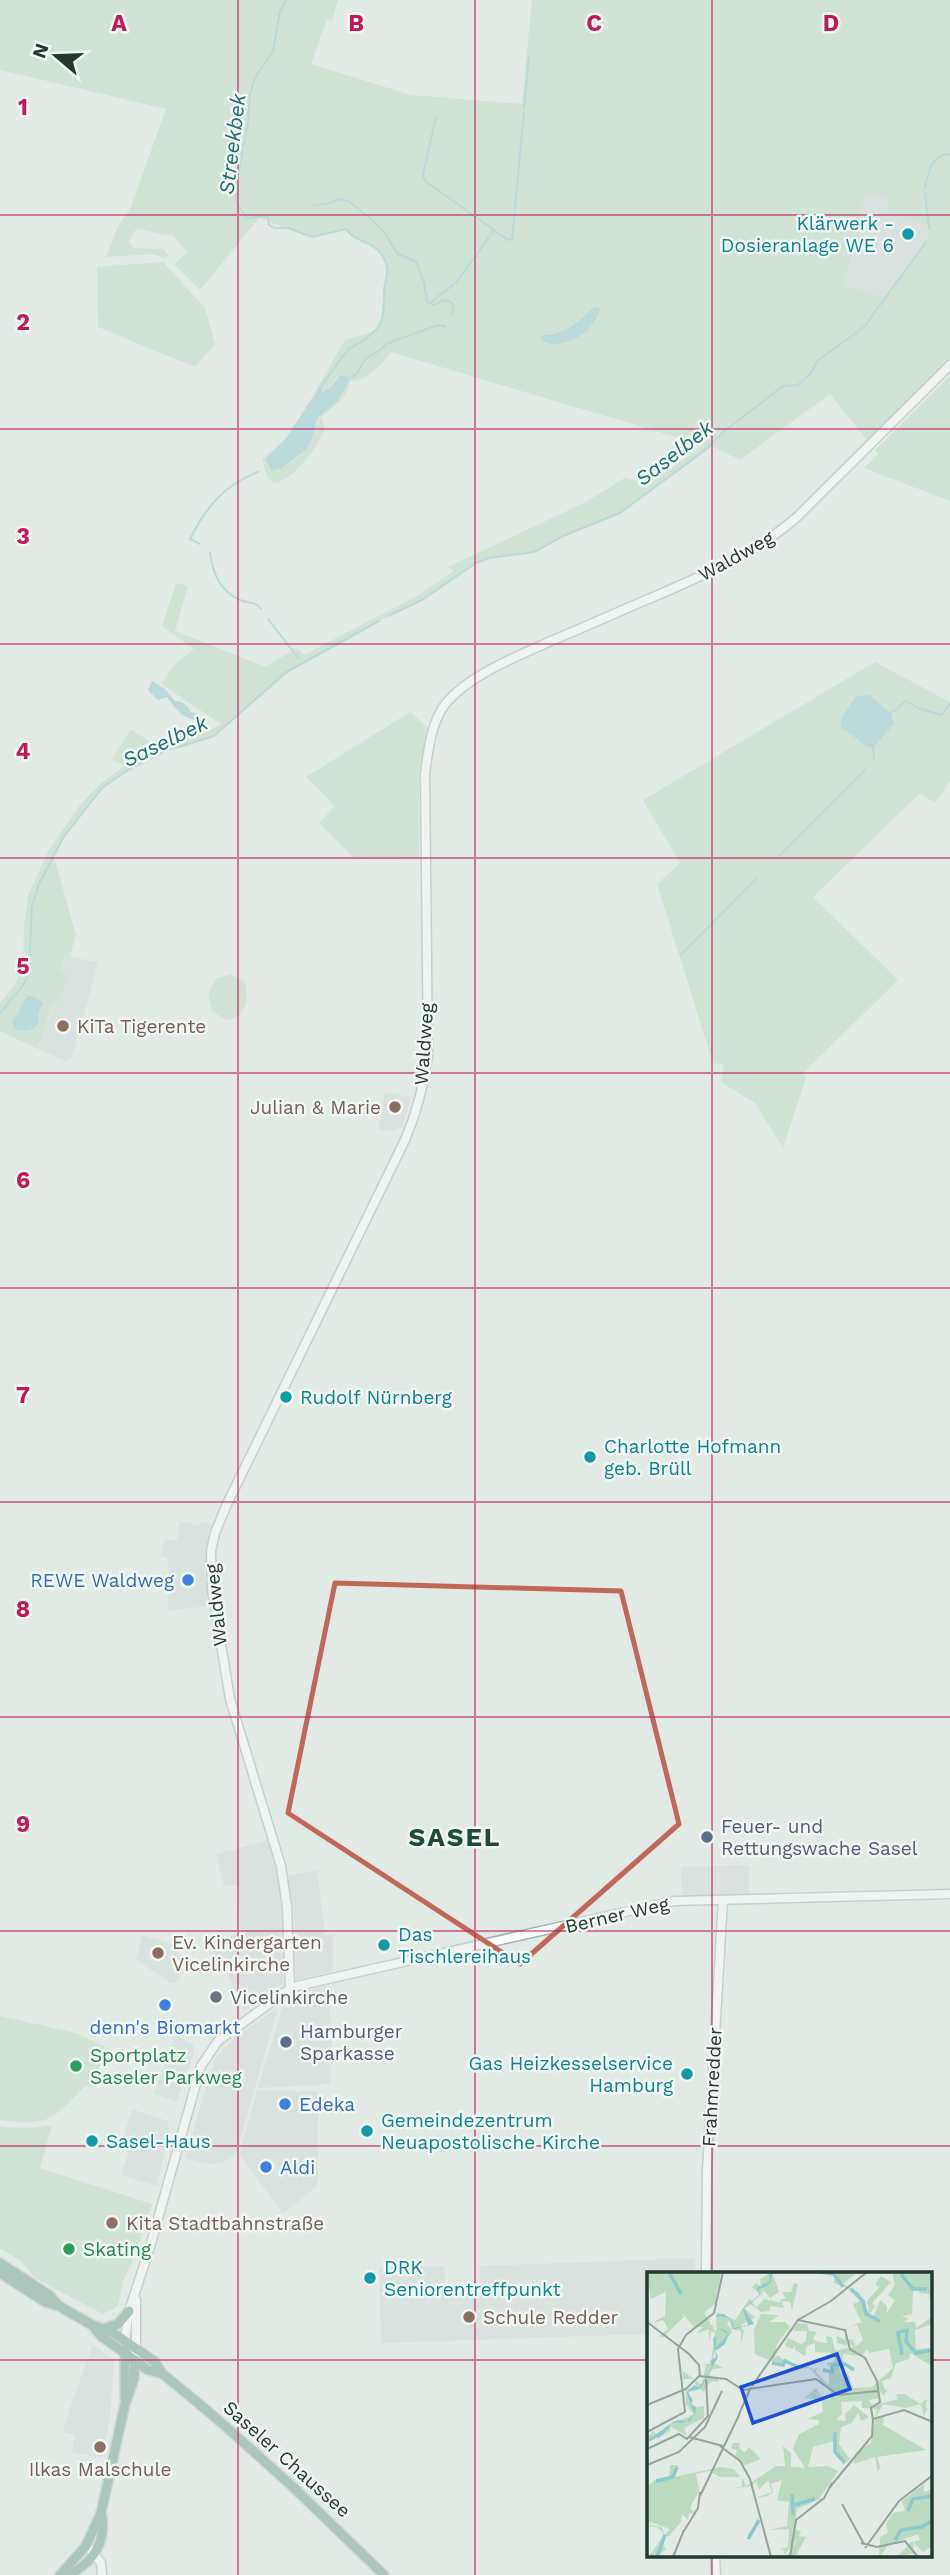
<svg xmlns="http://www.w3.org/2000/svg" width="950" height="2575" font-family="'Work Sans',sans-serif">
<rect width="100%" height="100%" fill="#e1eae5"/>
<!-- built -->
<g fill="#cfdad4">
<polygon points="867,193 890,200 886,212 930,226 926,242 886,298 842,286 860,224 856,222"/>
<polygon points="65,955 98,963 72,1057 65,1061 38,1049 54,1003 69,975 60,972"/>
<polygon points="385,1092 411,1097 402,1127 391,1131 378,1129"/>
<polygon points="180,1521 200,1526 201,1522 213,1525 206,1546 205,1574 208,1606 167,1611 170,1584 167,1558 161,1556 164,1539 177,1541"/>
<polygon points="269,1840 278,1875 284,1919 283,1984 244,2010 227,1973 217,1973 208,1950 230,1950 230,1935 241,1934 238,1885 224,1886 216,1854"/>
<polygon points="749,1865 749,1894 682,1896 681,1867"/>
<polygon points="317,1870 325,1935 333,1935 333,1971 293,1981 294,1920 288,1876"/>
<polygon points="142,1935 178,1946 181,1978 177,1979 177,1983 171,1983 136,1960"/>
<polygon points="325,1981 332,2029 330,2084 258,2088 287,1992"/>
<polygon points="278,2008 236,2153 224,2162 211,2165 185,2158 215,2058 235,2037"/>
<polygon points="175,2035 193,2045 194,2053 177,2101 154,2094"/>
<polygon points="257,2091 318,2091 318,2185 283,2214 239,2154"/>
<polygon points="132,2109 168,2121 169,2133 157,2186 121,2175 131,2145 122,2142"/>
<polygon points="694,2258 695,2274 649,2274 649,2334 381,2343 379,2268 444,2266 446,2297 480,2295 479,2266"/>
<polygon points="93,2345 114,2360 110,2417 102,2458 72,2452 75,2435 63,2432 72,2402"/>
</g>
<!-- green -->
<g fill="#bbdbc0" fill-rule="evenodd">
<path d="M0 0H338L332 20 327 19 311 64 411 95 522 104 532 0H950V365L870 444 830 394 740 460 712 446 620 513 563 536 534 552 489 558 473 564 422 600 388 616 293 669 214 736 185 747 169 750 112 780 94 798 63 838 54 857 76 935 70 956 65 955 60 971 69 975 59 1004 53 1003 38 1049 0 1031V1003L15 984 23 968 24 926 28 895 49 850 80 805 99 785 124 766 112 759 131 729 159 748 207 732 221 724 161 684 176 663 194 649 162 626 176 583 188 586 175 631 266 667 296 648 304 655 417 596 454 571 448 567 586 502 626 477 647 486 703 445 391 352C381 365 369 380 351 381L343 399 321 417 325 429C318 446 293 482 273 483L267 476 262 459C295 437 323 376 345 340 353 337 369 334 375 330 389 320 382 302 385 289 387 277 390 263 380 252 370 241 355 240 345 229L312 237 259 218 200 290 174 264 188 252 173 236 136 229 129 241 134 248 163 249 169 256 165 258 153 254 106 257 117 228 130 209 166 109 0 70ZM867 193 890 200 886 213 930 226 926 242 886 298 843 285 860 224 856 222ZM336 378 349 381 337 402 318 417C314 442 297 465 271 470L265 462 305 412 318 390 322 392 328 389Z"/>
<polygon points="163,262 205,308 215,344 195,367 98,327 97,267"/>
<polygon points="950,376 950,501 864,468 878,454 875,450"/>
<polygon points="875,662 950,702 950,781 935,803 920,793 813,897 898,980 803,1073 806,1078 783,1148 755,1103 721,1082 724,1065 713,1063 657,884 680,863 643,800"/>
<path d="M410 712 429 729C416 771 419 814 419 858L355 859 319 823 335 806 306 777Z"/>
<path d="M230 974 244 981C251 997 246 1019 225 1020L212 1011 208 994 216 979Z"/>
<path d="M0 2016 76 2033 105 2047 93 2088 85 2086C51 2121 50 2126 0 2120Z"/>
<polygon points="52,2125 40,2168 152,2204 131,2265 123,2281 118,2306 103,2314 36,2279 22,2262 0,2248 0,2127 28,2128"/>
</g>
<!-- water -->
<g fill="#8ccacd">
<path d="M594 307 600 308C598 330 559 355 540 339L542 335C563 336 580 321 594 307Z"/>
<polygon points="341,375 348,376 349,381 337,402 318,417 311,441 305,450 282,468 272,471 265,460 286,438 318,390 321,387 322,392 328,389"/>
<path d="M152 681 165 689 175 701C182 701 189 705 190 712L197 713 201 721C184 720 175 709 167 697L158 700 148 690Z"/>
<polygon points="869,695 891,713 894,724 873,748 865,745 840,726 842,717 856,696"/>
<path d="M28 996H33L43 1003 39 1012 38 1024C32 1031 24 1032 15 1029L12 1021C19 1014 21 1003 28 996Z"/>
</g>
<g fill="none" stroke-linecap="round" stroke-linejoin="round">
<!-- stream -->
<g stroke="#8ccacd" stroke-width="2">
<path d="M286 0 280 11 273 51 255 78 250 94 248 122 235 191 237 204 247 218 268 216 269 225 274 228H288L312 237 346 229C355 243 375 241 383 257 392 272 384 279 384 293 384 318 384 327 361 342 356 345 351 347 347 351 337 363 329 376 319 389"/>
<polyline points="524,109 529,57"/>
<polyline points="436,117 423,175 425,181 494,230 491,234"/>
<path d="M925 187C929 171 931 155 950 154"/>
<polyline points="925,193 929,229"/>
<polyline points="314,205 327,204 339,199 348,201 369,217 384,232 397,253 416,262 424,282 427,302 434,305 444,300 451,302 454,307 451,314"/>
<polyline points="495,231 508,240 512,239 524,113"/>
<polyline points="456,283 489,237"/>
<polyline points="430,303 454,284"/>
<path d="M348 379C363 373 357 366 367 358 374 353 381 352 386 344L438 325 446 327"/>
<path d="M200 544 190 539C206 507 224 485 258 472"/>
<path d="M210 553C213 574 220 591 240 600 249 604 255 601 261 609"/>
<polyline points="388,616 422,600 476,563 489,558 534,552 563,536 620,513 704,451 722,433 783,386 798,385 811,373 817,361 864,327 926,242"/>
<polyline points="268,619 299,659"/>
<polyline points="891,713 906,701 918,708 942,715 950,703"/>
<polyline points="873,748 874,759"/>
<polyline points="780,855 865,770"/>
<polyline points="681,955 756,879"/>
<polyline points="0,1013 24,984 29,972 32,906 39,884 63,838 102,788 129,769 165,751 214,736 285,673 379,621"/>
</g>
<defs>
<g id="secondary">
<path d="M290 1989 287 1907 281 1866 230 1699 212 1590 211 1551 215 1533 227 1504 405 1140C417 1112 424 1085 428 1055L425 774C428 751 431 722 446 703 469 675 518 656 551 641 587 626 622 610 658 595 708 573 756 553 797 517L950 365"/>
<polyline points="706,2274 707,2170 723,1900"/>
<polyline points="125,2341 129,2311 150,2247 201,2066 218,2041 285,1992 297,1986 674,1901 950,1894"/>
<polyline points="136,2354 136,2300"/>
<polyline points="91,2550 101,2563 102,2575"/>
<polyline points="715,2556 716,2575"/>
</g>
<g id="primary">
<polyline points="0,2263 49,2295 58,2305"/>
<polyline points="0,2273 45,2302 59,2306 92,2325 101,2336 148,2370 163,2374"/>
<polyline points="92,2325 112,2332 154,2361 163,2374 216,2418 292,2486 384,2575"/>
<polyline points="105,2328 118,2324 129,2311"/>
<polyline points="125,2398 125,2349"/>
<polyline points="60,2575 86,2546 101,2513 125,2404 134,2379 135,2360"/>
<path d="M68 2575C92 2564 108 2541 101 2513"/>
</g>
</defs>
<!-- secondary casing -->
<use href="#secondary" stroke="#a0b6ac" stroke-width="11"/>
<!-- primary casing -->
<use href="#primary" stroke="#bdc4c1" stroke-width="12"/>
<!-- secondary -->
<use href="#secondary" stroke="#fff" stroke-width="8"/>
<!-- primary -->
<use href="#primary" stroke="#689d8a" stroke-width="9"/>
</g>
<!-- marked area -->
<path d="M0 0H950V2575H0ZM335 1583 621 1591 679 1824 520 1964 288 1813Z" fill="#e1eae5" fill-opacity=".55" fill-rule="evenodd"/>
<path fill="none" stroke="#c16757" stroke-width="5" stroke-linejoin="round" d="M335 1583 621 1591 679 1824 520 1964 288 1813Z"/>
<!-- grid -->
<path fill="none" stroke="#c2185b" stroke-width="2" stroke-opacity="0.55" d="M238 0V2575M475 0V2575M712 0V2274M0 215H950M0 429H950M0 644H950M0 858H950M0 1073H950M0 1288H950M0 1502H950M0 1717H950M0 1931H950M0 2146H950M0 2360H649M931 2360H950M712 2556V2575"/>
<!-- markers -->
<g fill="#0f9aa8" stroke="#f1f7f3" stroke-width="2.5">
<circle cx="908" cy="234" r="7"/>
<circle cx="286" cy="1397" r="7"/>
<circle cx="590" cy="1457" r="7"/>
<circle cx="384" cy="1945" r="7"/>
<circle cx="687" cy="2074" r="7"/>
<circle cx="367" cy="2131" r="7"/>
<circle cx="92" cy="2141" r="7"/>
<circle cx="370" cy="2278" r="7"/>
</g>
<g fill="#8d6e63" stroke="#f1f7f3" stroke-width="2.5">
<circle cx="63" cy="1026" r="7"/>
<circle cx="395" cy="1107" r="7"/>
<circle cx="158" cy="1953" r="7"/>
<circle cx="112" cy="2223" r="7"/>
<circle cx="469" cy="2317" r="7"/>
<circle cx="100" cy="2447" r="7"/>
</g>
<g fill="#3f7fe0" stroke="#f1f7f3" stroke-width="2.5">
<circle cx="188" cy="1580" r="7"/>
<circle cx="165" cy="2005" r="7"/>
<circle cx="285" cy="2104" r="7"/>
<circle cx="266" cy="2167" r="7"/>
</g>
<g fill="#5c6f8a" stroke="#f1f7f3" stroke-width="2.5">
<circle cx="707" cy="1837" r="7"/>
<circle cx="286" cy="2042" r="7"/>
</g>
<circle fill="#6b7280" stroke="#f1f7f3" stroke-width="2.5" cx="216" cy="1997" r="7"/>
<g fill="#2e9e5b" stroke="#f1f7f3" stroke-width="2.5">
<circle cx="76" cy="2066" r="7"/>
<circle cx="69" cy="2249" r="7"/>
</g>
<g text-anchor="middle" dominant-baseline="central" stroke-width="5" stroke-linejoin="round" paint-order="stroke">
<!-- culture labels -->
<g font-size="19" fill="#0d838f" stroke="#f1f7f3" text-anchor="start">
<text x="894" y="223" text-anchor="end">Klärwerk -<tspan x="894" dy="22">Dosieranlage WE 6</tspan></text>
<text x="300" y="1397">Rudolf Nürnberg</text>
<text x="604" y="1446">Charlotte Hofmann<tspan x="604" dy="22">geb. Brüll</tspan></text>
<text x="398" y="1934">Das<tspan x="398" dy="22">Tischlereihaus</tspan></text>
<text x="673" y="2063" text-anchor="end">Gas Heizkesselservice<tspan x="673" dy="22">Hamburg</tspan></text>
<text x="381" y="2120">Gemeindezentrum<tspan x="381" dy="22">Neuapostolische Kirche</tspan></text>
<text x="106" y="2141">Sasel-Haus</text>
<text x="384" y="2267">DRK<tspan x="384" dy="22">Seniorentreffpunkt</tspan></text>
</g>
<!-- street labels -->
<g font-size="19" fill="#223a31" stroke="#f1f7f3">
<text transform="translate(736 556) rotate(-29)">Waldweg</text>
<text transform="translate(424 1044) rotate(-86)">Waldweg</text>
<text transform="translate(216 1605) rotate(-96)">Waldweg</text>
<text transform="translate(617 1915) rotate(-13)">Berner Weg</text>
<text transform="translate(712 2087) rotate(-87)">Frahmredder</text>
<text transform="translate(287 2459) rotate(42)">Saseler Chaussee</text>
</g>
<!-- education labels -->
<g font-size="19" fill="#785e54" stroke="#f1f7f3" text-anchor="start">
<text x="77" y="1026">KiTa Tigerente</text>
<text x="381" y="1107" text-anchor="end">Julian &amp; Marie</text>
<text x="172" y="1942">Ev. Kindergarten<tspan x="172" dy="22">Vicelinkirche</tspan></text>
<text x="126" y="2223">Kita Stadtbahnstraße</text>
<text x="483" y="2317">Schule Redder</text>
<text x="100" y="2469" text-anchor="middle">Ilkas Malschule</text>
</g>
<!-- shop labels -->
<g font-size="19" fill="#366cbe" stroke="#f1f7f3" text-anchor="start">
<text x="174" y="1580" text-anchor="end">REWE Waldweg</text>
<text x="165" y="2027" text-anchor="middle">denn's Biomarkt</text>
<text x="299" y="2104">Edeka</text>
<text x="280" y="2167">Aldi</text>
</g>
<!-- service labels -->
<g font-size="19" fill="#4e5e75" stroke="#f1f7f3" text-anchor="start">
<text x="721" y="1826">Feuer- und<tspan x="721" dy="22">Rettungswache Sasel</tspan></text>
<text x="300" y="2031">Hamburger<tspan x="300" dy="22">Sparkasse</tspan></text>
</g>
<!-- worship labels -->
<g font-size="19" fill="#5b616d" stroke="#f1f7f3" text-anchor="start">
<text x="230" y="1997">Vicelinkirche</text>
</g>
<!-- leisure labels -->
<g font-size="19" fill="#27864d" stroke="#f1f7f3" text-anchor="start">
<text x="90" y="2055">Sportplatz<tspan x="90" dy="22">Saseler Parkweg</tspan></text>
<text x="83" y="2249">Skating</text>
</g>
<!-- water labels -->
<g font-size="21" font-style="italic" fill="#206e72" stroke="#f1f7f3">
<text transform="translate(232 144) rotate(-83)">Streekbek</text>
<text transform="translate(674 453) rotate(-38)">Saselbek</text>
<text transform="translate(165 741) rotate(-26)">Saselbek</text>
</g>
<!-- district labels -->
<g font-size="26" font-weight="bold" letter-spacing="2" fill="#204b3b" stroke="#f1f7f3">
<text x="455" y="1837">SASEL</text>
</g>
</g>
<!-- overview -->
<g transform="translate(647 2272)">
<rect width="285" height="285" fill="#e1eae5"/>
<path d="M0 0 74 1 68 32 57 41 69 60 70 40 88 48 103 26 109 36 117 27 134 31 133 28 139 26 135 20H144L147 11 151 12 145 39 143 30 135 29 137 36 124 34 122 39 114 40 103 32 97 36 108 45 93 54 97 59 94 73V59L84 57 83 48 80 51 85 60 68 79 65 90 76 96 65 97 62 103 71 107V110L64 109 57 120 49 115 41 120 46 136 57 134V146L37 156 40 164 24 155 23 159 1 170V175L0 167 6 158 10 164 23 152 47 143 39 132V118L49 113 47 107H36V99L55 113 59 93H55L64 91 68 61 64 59 62 71V57L49 62 56 55H47L35 41 37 45 16 65H12L21 57 16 48 9 50 10 57 8 49 18 44 19 20 4 27ZM125 0 132 20 123 26 116 18 115 24 105 15 109 11 114 15 113 7ZM171 0H211L196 12 213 21 219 43 222 35 219 30 232 16 228 12 234 4 244 10 225 31 228 34 223 42 227 44 233 28 240 34V41L248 28 241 23 248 13 245 0H285V39L282 22 272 21V16L266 19 265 42 255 44 262 47 256 50H268L269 56 285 45V52L268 58 269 77 285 76V94L263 81 262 87 249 91 244 106 235 109 238 118 241 116 237 124 230 115 233 126 222 128 226 134 251 127 249 122H257L274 132 277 128H285L279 129V136L285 138 280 137 277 145 274 132 259 136 236 132 229 145H237L236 153 279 178 230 185 233 195 231 201 228 185 207 192 209 181 224 171 230 137 215 136V129L194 130 195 142 189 148 199 149 198 142 207 133 222 145 214 149 211 141 205 151 194 155 192 172 203 187 200 190 187 180V169L166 175 161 195 181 194 191 199 172 227 150 237 148 257 154 260 152 264 159 265 148 285H139L152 265 135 285 138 279 133 277 141 275 142 257 122 258 140 254 142 230 130 228 135 208 124 212 126 220 118 226 119 224 111 226V225L125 220 121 208 112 218 109 209 105 214 90 216V215H95V205L99 214 129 194H138L136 174 144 181V195L158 196 146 177 152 162 172 152 171 148 160 147 176 140 175 128 157 126 169 116 177 128 183 127 184 120 162 96 151 97 141 90 133 93 108 82 107 58 114 42 132 43 122 50H138L143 55 130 72 128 86 131 83 136 88 138 86 143 91 165 96 166 99 167 97 171 96 169 100 182 113V101L176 98 186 99 179 91 188 89 186 81 168 80V71L160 74 158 84 148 78V73L146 77 138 74 141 66 154 72 159 69 160 59H146L150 51 160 52 162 59 170 60 166 67 171 70 180 71 179 64 185 65 188 79 206 75 200 68 205 67 209 74 216 68 210 52 200 57V74L190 71V64L198 68V58L210 51H215L206 32 213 29 205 18 187 11V3ZM220 77 222 81 242 77 246 96 225 115 206 116 201 101 193 102 192 94 207 95 196 93V82L215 84ZM86 171H93L92 176 98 180 102 175 114 187 96 194 88 184 90 179 84 176ZM23 193H31L27 205 73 195 87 197 93 205H73L62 199 49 202 52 219 43 236 48 242 42 241 41 248 35 242 34 250 22 264H18L14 271 19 277 11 284 15 285H2L17 262 10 255 0 254 5 253 14 255 18 263 23 257 0 249V215L9 207 22 206ZM277 212V220L285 217V274L276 280 266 270 267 281 250 285 264 270 273 268 271 262 242 273 232 285 233 265 241 261 239 252 246 241 258 239 255 229Z" fill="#bbdbc0" fill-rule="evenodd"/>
<path d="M122 0H126L124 9 120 14 111 17 113 23 97 37 107 52 87 57 82 46 69 44 71 56 78 58 82 62 78 72 70 78H68L71 85 56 112 53 117 41 120 46 129 43 132 49 135 48 143 44 145V148L40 150 35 151H33L31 150 24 152 17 162 11 166 9 165 7 167 3 169 1 168 26 150 32 148 40 150 45 143H48L43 131 40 120 47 113 52 116 65 95 63 89 69 85 66 67 69 63V76L81 62 71 56 69 43 77 42 82 46 86 51 87 56 101 53 96 37 112 23 110 16 123 9Z" fill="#8ccacd"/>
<path fill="none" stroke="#8ccacd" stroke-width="3.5" d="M22 0 34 22M173 0 187 2 196 15M254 2 266 17H280M204 17 216 29 219 42 233 49M249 61 260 58 259 70 269 81 285 78M251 61 255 83M125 91 136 93 138 89 151 95M176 98 185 100 186 93 198 92 207 98M188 160V180L198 191M9 209 26 205 30 195M145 222 146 243M147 233 168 227M261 239 266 227 286 224M101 267 112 248M248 268 254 258 275 255 286 248M10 285 18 263"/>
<path fill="none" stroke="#95a49d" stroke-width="2" d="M151 48 198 58 203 77 218 86 230 109 233 130 224 136 226 148M0 50 42 82 52 93 53 105M105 114 151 48 184 29 220 0M102 117 169 107 191 123 231 119M0 133 39 117 52 104 79 107 96 118 104 117M92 142 104 115M226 147 257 138 286 150M0 160 38 140 31 77 39 63 67 41 76 0M42 165 76 174M73 174 93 189 103 207 124 285M0 177 32 162 40 167 61 144 59 107M0 193 32 180 58 155 75 119M183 215 225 164 226 148M53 224 93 141M195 232 217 272M37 259 51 236 53 220M214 271 230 275 258 269 271 285M218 276 252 229 286 203M26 285 37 258M143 285 149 248 177 226 185 211"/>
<path fill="#1d4ed8" fill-opacity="0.15" stroke="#1d4ed8" stroke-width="3.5" d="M190 82 203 117 106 151 94 115Z"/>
<rect width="285" height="285" fill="none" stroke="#223a31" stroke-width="3.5"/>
</g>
<g font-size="23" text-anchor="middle" font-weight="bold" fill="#c2185b" stroke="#f1f7f3" stroke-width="5" stroke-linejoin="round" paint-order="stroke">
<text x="119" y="31">A</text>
<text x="356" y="31">B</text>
<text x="594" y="31">C</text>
<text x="831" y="31">D</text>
<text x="23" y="115">1</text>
<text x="23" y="330">2</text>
<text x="23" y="544">3</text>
<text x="23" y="759">4</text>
<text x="23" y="974">5</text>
<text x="23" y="1188">6</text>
<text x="23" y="1403">7</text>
<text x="23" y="1617">8</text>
<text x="23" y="1832">9</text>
</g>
<!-- north arrow -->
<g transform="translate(56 56) rotate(289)" stroke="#f1f7f3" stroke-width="5" paint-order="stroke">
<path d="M0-5L12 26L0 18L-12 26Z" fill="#223a31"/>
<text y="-10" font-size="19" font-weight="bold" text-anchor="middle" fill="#223a31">N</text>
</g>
</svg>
